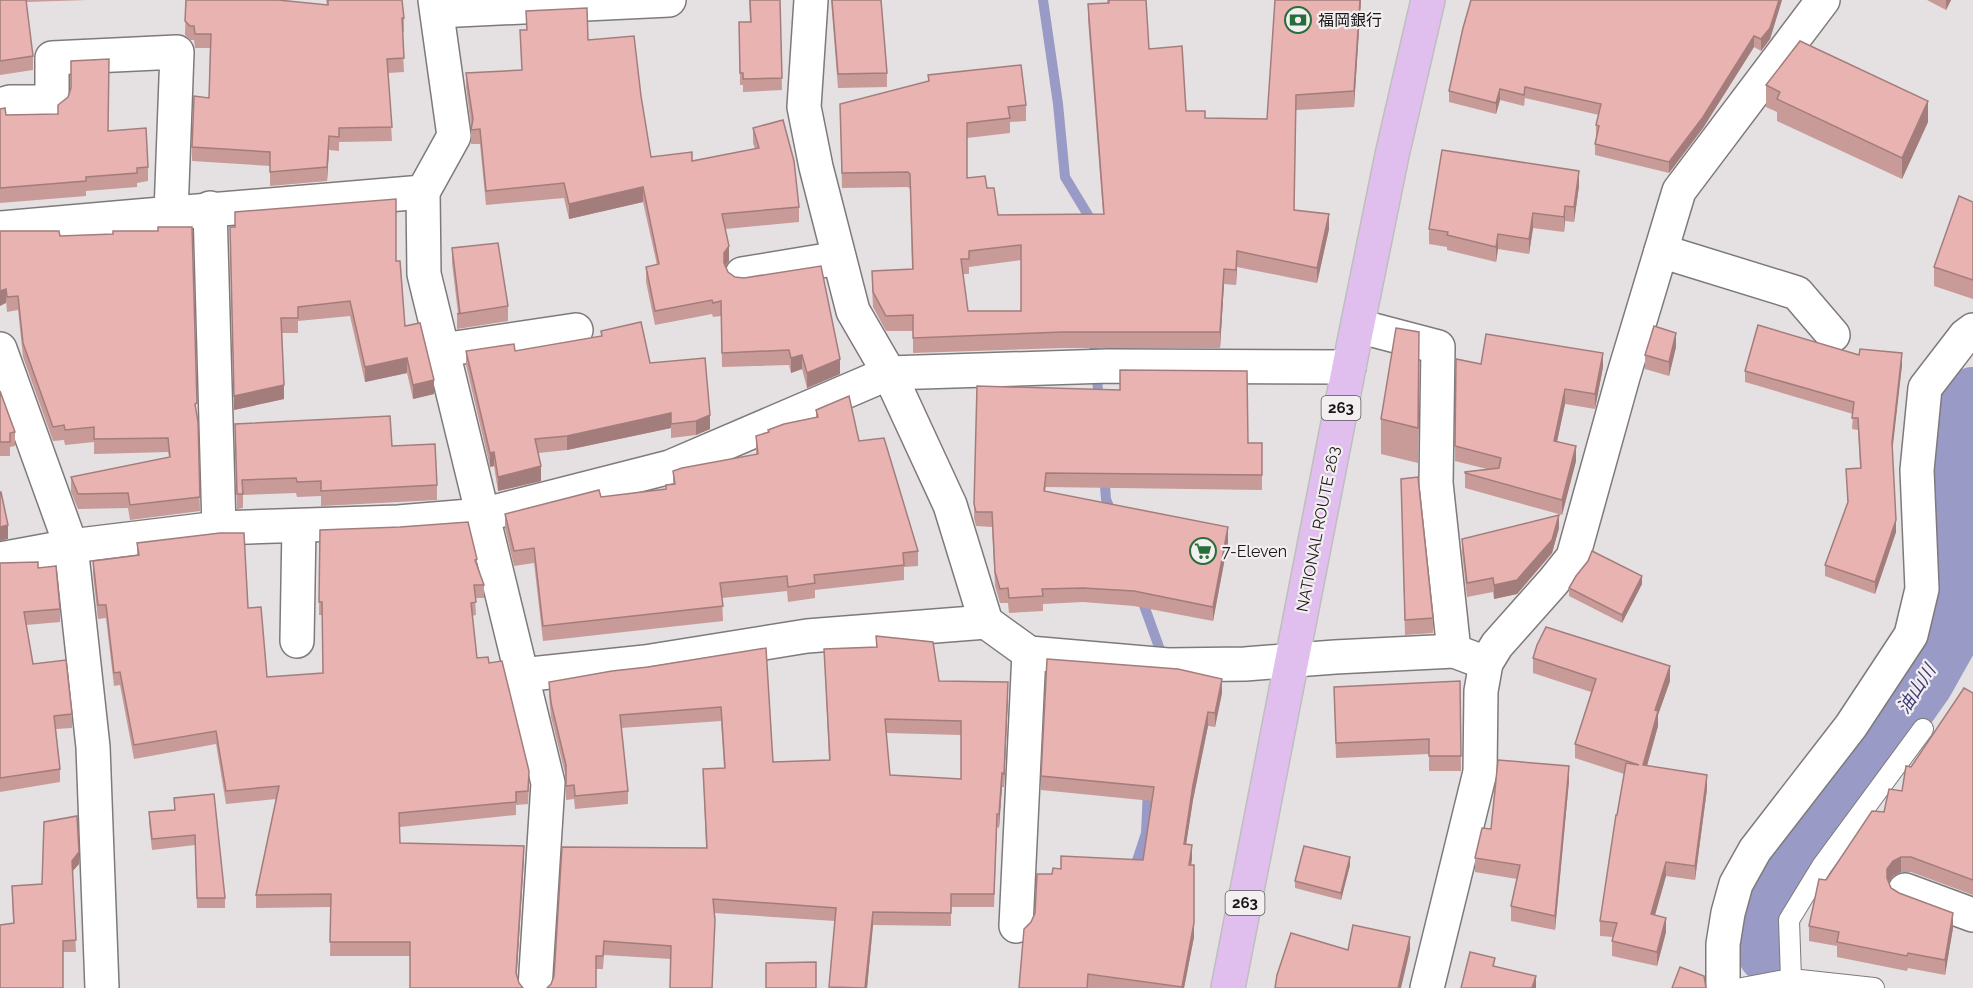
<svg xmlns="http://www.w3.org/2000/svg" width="1973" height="988" font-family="Raleway,'Noto Sans JP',sans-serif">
<rect width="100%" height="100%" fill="#e5e1e3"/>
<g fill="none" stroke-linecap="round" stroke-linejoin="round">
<!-- stream -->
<g stroke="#999ac6" stroke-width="10">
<polyline points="1043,0 1058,104 1065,177 1094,225"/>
<polyline points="1098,334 1094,343 1099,402"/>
<polyline points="1104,474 1106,499 1113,517"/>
<polyline points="1141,597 1159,647 1158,662"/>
<polyline points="1133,873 1146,833 1148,788"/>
</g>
<!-- river -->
<polyline stroke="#999ac6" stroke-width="62" points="1768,952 1768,915 1815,834 1923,681 1968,601 1966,489 1962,419 1973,398"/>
<defs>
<g id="service">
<polyline points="1791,979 1789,920 1822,866 1923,729"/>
<polyline points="1742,988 1791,979 1874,988"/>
</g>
<g id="minor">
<polyline points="435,0 454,136 423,192 424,274 548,783 535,988"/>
<polyline points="811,0 804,107 816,167 853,311 889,373 950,505 986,622 1029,653 1168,665 1245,664 1335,657 1454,651 1486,663"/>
<polyline points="437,11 669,0"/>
<polyline points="0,105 10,102 52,102 52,58 177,52 171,213"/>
<polyline points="210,208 219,528"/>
<path d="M0 228C141 216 282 203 423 192"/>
<polyline points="1661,251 1797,293 1833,335"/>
<polyline points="742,274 839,258"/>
<polyline points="1358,326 1438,347 1436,483 1454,651"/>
<polyline points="0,349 71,546 93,747 102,988"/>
<polyline points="442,350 576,330"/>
<polyline points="0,559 71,546 219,528 398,522 482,515 670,467 889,373 1108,366 1349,367"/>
<polyline points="297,641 299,526"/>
<polyline points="521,675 645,662 807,636 986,622"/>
<polyline points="1905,890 1973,915"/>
<polyline points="1016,926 1029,653"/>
<polyline points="1427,988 1480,772 1481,691 1486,663 1497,645 1553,582 1573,557 1623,377 1679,191 1823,0"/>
<polyline points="1723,988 1723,944 1728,913 1736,884 1755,850 1851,726 1911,635 1922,589 1917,470 1925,388 1965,336 1973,330"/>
</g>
<polyline id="trunk" points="1228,988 1349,367 1392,155 1428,0"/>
</defs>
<!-- service casing -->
<use href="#service" stroke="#7e7a7b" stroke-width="22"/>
<!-- minor casing -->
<use href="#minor" stroke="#7e7a7b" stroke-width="36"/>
<!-- trunk casing -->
<use href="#trunk" stroke="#bfbebe" stroke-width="36"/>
<!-- service -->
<use href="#service" stroke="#fff" stroke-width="20"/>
<!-- minor -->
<use href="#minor" stroke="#fff" stroke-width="33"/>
<!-- trunk -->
<use href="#trunk" stroke="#e0beee" stroke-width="33"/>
</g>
<!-- wall -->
<g fill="#c89a98" fill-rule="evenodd">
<polygon points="0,0 88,0 26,2 33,56 33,70 0,75"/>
<polygon points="186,0 327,5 326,0 402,0 404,18 404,32 402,32 404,72 388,73 392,141 339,142 339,151 329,150 327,181 270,186 270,166 192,161 192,147 209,98 210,48 195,48 194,40 190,40 185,35"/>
<polygon points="749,0 780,0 782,90 743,92 743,85 740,85 739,22 750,22"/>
<polygon points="831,0 881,0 887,73 887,87 838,88"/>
<path d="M1107 0H1146L1149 49 1186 111 1205 118 1267 119 1361 0 1354 107 1296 110 1294 210 1329 229 1317 283 1237 267 1236 285 1224 284 1220 348H1062L913 353V331H886L873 307 872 286 912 270 910 189 908 187 842 188 840 104 928 81V75L1026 105V121L1010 122V133L967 138V178L987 188 998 215 1103 214 1088 20V4L1107 3ZM1021 260V311H968L963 274H969V267Z"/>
<polygon points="1782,0 1770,39 1761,51 1754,47 1703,128 1669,173 1595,155 1595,144 1597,137 1596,136 1596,125 1599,115 1525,98 1524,106 1500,100 1496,114 1449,102 1449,91"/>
<polygon points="1927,0 1951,0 1946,10"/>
<polygon points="526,11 588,40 641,96 651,157 692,161 755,149 753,143 753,128 799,207 799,222 725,229 729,261 725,266 728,272 840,374 807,388 802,369 791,373 789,365 722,367 721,316 713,317 712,314 655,325 646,282 646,267 657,265 643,202 569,219 564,198 486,205 480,144 471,144 471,125 466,87 466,73 522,70 520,30 527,30"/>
<polygon points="1766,85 1928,122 1902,179 1777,121 1777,112 1766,107"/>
<polygon points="0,109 6,115 108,131 148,167 148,181 137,183 137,187 86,191 86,196 0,203"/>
<polygon points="1579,186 1574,222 1565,221 1564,232 1533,228 1529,254 1498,249 1496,262 1447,250 1447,247 1429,244 1429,229"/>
<polygon points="1973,202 1973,299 1934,286 1934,267"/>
<polygon points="0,231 60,236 197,418 200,511 130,520 128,508 78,509 71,492 71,477 169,457 168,452 94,454 94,442 65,445 64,440 53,441 23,357 18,310 7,312"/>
<polygon points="230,242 396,261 405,326 434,394 413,399 407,373 365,382 350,316 298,321 298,333 282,333 284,399 234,410"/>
<polygon points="452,248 508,306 508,321 457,329 457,314 458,313 452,263"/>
<polygon points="601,331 650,363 710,429 696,435 671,438 671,428 567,450 538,453 541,481 498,491 494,466 490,467 466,365 466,351 515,351 601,336"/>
<polygon points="1676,347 1669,376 1645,369 1645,355"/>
<polygon points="1859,355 1902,365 1892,450 1896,532 1875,594 1825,576 1825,565 1848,503 1846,469 1860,468 1858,430 1852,429 1853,414 1745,382 1745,371"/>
<polygon points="1456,359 1481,364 1603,367 1595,409 1565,404 1557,441 1576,461 1562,515 1465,488 1465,472 1487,469 1455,461"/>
<polygon points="1419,368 1418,463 1381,454 1381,419"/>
<polygon points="977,386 1248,443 1262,443 1262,490 1046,487 1045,492 1228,542 1213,621 1134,606 1083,602 1043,604 1043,611 1009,613 1008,603 1000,603 995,586 992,527 976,526 974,518"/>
<polygon points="0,391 15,432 15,446 10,447 10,456 0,456"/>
<polygon points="816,410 859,441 918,551 918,566 904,567 904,580 815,590 815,598 788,602 787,591 722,598 723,621 543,641 534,563 514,566 505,528 505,514 601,497 666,489 666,485 673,484 673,471 756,455 756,436 816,417"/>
<polygon points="235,439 392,446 437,485 437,500 321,506 321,496 297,497 296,493 243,495 243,508 237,509"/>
<polygon points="1401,479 1433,618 1433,633 1405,635"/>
<polygon points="1559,528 1552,553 1517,594 1494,599 1493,592 1467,597 1462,552 1462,539"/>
<polygon points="320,530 477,559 477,566 484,585 484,598 475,598 476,615 472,616 477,658 489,663 529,785 528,804 516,805 516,815 400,827 400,843 524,859 410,956 330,956 331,907 256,908 256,895 276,799 226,804 216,744 134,759 120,685 114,686 106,618 98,619 93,574 93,561 137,555 137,543 248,608 267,677 323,673 322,615 319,615"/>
<polygon points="1588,561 1642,584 1622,623 1569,596 1569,588"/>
<polygon points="0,563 38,568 60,609 60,622 26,625 33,664 72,714 72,728 56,729 60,769 60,782 0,792"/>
<path d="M876 636 939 681 1008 695 1004 787H1002L999 828 997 827 994 907H951V926L873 925 867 988H829L835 921 714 913 715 933 671 959 604 955 603 969H596L547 988 706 848 703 769 724 768 721 721 621 728 628 791V804L575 809 574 799 566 800V777L551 717 549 696V682L766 648 773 762 829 760 824 649 876 647ZM886 733 961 735V779L890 775Z"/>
<polygon points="1533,658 1670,681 1658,715 1658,726 1647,766 1707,789 1695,880 1666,876 1655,915 1666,932 1657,966 1612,956 1612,941 1613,937 1600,936 1600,921 1624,774 1575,758 1575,744 1591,692 1533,673"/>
<polygon points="1460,681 1461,771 1429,771 1429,754 1336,758 1334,687"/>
<polygon points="1222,693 1215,727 1208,726 1193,800 1186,844 1192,859 1191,865 1194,937 1184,988 1019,988 1031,922 1061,869 1143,860 1152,801 1041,790 1041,776"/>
<polygon points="1973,693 1973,895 1911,872 1901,872 1893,876 1889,882 1891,888 1953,928 1945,975 1908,968 1907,971 1837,957 1837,946 1809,941 1809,926 1826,880 1902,791 1911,767"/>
<polygon points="1569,781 1555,930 1511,921 1511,906 1517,879 1475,872 1475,858 1491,829"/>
<polygon points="214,794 225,898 225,908 197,908 195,845 152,850 149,823 149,812 174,810 174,798"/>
<polygon points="79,864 72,871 76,952 63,952 13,923 12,886 42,884"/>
<polygon points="1350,865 1341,900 1295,888 1295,881"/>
</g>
<!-- shaded-wall -->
<g fill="#a37d7c">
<polygon points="1360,0 1361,0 1354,107 1354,91"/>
<polygon points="1779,0 1782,0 1770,39 1761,51 1761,39"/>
<polygon points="1946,0 1951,0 1946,10"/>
<polygon points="1754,36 1754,47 1703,128 1669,173 1669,162"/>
<polygon points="1500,89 1500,100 1496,114 1496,103"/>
<polygon points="1928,101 1928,122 1902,179 1902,158"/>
<polygon points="329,136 329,150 327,181 327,167"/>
<polygon points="1579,171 1579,186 1574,222 1574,207"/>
<polygon points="643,187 643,202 569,219 569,204"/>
<polygon points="1565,206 1565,221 1564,232 1564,217"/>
<polygon points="1533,213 1533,228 1529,254 1529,239"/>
<polygon points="1329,214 1329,229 1317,283 1317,268"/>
<polygon points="1498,234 1498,249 1496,262 1496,247"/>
<polygon points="729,246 729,261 724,268 724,278 724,253"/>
<polygon points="1237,251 1237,267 1236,285 1236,270"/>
<polygon points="1224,269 1224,284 1220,348 1220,332"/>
<polygon points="6,289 6,303 0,306 0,291"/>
<polygon points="1419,332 1419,368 1418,463 1418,428"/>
<polygon points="1676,333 1676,347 1669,376 1669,362"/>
<polygon points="1603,353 1603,367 1595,409 1595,394"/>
<polygon points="1902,353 1902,365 1892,454 1892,442"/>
<polygon points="802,355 802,369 791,373 791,358"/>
<polygon points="407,358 407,373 365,382 365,367"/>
<polygon points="840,359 840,374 807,388 807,373"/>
<polygon points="434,380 434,394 413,399 413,385"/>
<polygon points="284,385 284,399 234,410 234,396"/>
<polygon points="1565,389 1565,404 1554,456 1554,441"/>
<polygon points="671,413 671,428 567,450 567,436"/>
<polygon points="710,415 710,429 696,435 696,421"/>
<polygon points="1576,446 1576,461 1562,515 1562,500"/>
<polygon points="494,452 494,466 490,467 490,453"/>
<polygon points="541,466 541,481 498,491 498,477"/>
<polygon points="1559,515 1559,528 1552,553 1517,594 1494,599 1494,585"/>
<polygon points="1896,520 1896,532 1875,594 1875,582"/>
<polygon points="8,525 8,539 0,541 0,527"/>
<polygon points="1228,527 1228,542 1213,621 1213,607"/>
<polygon points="1642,576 1642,584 1622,623 1622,615"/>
<polygon points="1670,666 1670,681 1658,715 1658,726 1643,780 1643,765 1655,710"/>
<polygon points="1222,679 1222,693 1215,727 1215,713"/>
<polygon points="1008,682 1008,695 1004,787 1004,774"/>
<polygon points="1208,712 1208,726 1193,800 1184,858 1184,844 1193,785"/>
<polygon points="1569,766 1569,781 1555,930 1555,916"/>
<polygon points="1002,773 1002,787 999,828 999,814"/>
<polygon points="1707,775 1707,789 1695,880 1695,866"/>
<polygon points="1192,845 1192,859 1189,879 1189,865"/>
<polygon points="524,846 524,859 516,987 516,973"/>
<polygon points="79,852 79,864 72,872 72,861"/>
<polygon points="1350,857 1350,865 1341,900 1341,893"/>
<polygon points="1901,857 1901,872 1893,876 1887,884 1887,869 1893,861"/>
<polygon points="1666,862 1666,876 1651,929 1651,914"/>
<polygon points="873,912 873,925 867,988 865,988"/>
<polygon points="1953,913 1953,928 1945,975 1945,960"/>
<polygon points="1666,918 1666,932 1657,966 1657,952"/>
<polygon points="1194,923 1194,937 1184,988 1182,988"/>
<polygon points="1410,937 1410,950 1401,988 1398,988"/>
<polygon points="1536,976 1536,988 1532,988"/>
</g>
<!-- building -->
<g fill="#e9b3b1" stroke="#a37d7c" stroke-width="1.5" fill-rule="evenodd">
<polygon points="0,0 26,0 33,56 0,61"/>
<polygon points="186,0 278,0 328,5 328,0 402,0 404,18 402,18 404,58 387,59 392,127 339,128 339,137 329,136 327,167 270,172 270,152 192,147 194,96 209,98 211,34 195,34 194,26 190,26 185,21"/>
<polygon points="750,0 780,0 782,78 743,79 743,73 740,73 739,22 751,22"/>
<polygon points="832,0 881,0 887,73 838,74"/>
<path d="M1109 0H1146L1149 49 1182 46 1186 111H1205V118L1267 119 1275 0H1360L1354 91 1296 95 1294 210 1329 214 1317 268 1237 251 1236 270 1224 269 1220 332H1062L913 338V315L886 316 873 292 872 271 913 269 910 174 908 172 842 173 840 104 929 81 928 75 1021 65 1026 105 1008 107 1010 118 967 123V178L985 176 987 188H994L998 215 1104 214 1088 4 1109 3ZM1021 245V311H968L961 259H969V251Z"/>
<polygon points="1471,0 1779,0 1770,28 1761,39 1754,36 1703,117 1669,162 1595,144 1599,126 1596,125 1601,104 1525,87 1524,95 1500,89 1496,103 1449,91 1463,28"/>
<polygon points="587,8 588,40 634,36 641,96 651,157 692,152 692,161 759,148 753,128 783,120 794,161 799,207 722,214 729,246 724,253 724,263 728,272 735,277 744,278 821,266 840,359 807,373 802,355 791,358 789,350 722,353 721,301 713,303 712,300 655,311 646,267 659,264 643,187 569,204 564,183 486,191 480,129 471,130 473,119 466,73 522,70 520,30 527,30 526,11"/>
<polygon points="1800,41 1928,101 1902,158 1777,99 1780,92 1766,85"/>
<polygon points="109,59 108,131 146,128 148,167 137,168 137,173 86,177 86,181 0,188 0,109 5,108 6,115 58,114 58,105 68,97 71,88 71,61"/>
<polygon points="1442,150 1579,171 1574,207 1565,206 1564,217 1533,213 1529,239 1498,234 1496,247 1447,235 1448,232 1429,229"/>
<polygon points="1959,196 1973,202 1973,280 1934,267"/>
<polygon points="396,199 396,261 400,261 405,326 420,323 434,380 413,385 407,358 365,367 350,301 298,307 298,318 281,318 284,385 234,396 230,227 235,227 235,212"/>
<polygon points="158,227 192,227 197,403 195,404 198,422 200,497 130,505 128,493 78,494 71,477 170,457 168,438 94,439 94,427 65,430 64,425 53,427 23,343 18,296 7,297 6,289 0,291 0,231 59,231 60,236 113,234 113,231 158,231"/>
<polygon points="498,243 508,306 457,314 460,313 452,248"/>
<polygon points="641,322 650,363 705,358 710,415 696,421 671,424 671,413 567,436 535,439 541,466 498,477 494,452 490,453 466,351 514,344 515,351 602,336 601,331"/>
<polygon points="1758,325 1859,355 1860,349 1902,353 1892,442 1896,520 1875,582 1825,565 1848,502 1846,469 1861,468 1858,418 1852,418 1854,402 1745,371"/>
<polygon points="1654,326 1676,333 1669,362 1645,355"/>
<polygon points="1396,328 1419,332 1418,428 1381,419"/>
<polygon points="1486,334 1603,353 1595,394 1565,389 1554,441 1576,446 1562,500 1465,473 1465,472 1499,468 1501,458 1455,446 1456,359 1481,364"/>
<polygon points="1120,370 1247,371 1248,443 1262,443 1262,475 1046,473 1044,491 1228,527 1213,607 1134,591 1083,588 1042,589 1043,596 1009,598 1008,588 1000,589 995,572 992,512 976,512 974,504 977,386 1120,390"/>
<polygon points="0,391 15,432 10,433 10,442 0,442"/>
<polygon points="849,396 859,441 884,438 918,551 903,553 904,565 814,575 815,583 788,587 787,576 720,583 723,606 543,626 534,548 514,551 505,514 599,490 601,497 666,489 666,485 675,484 673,471 682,468 758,454 756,436 769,432 768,430 784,424 818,417 816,410"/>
<polygon points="390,416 392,446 435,444 437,485 321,491 321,481 297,482 296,478 242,480 243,494 237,494 235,424"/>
<polygon points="1418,477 1433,618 1405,620 1401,479"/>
<polygon points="0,492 1,492 8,525 0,527"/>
<polygon points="1559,515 1552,540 1517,580 1494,585 1493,578 1467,583 1462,539"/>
<polygon points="468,522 477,559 475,560 484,585 474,585 476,602 471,603 477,658 488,657 489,663 502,661 529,771 528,791 516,792 516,802 399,813 400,843 524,846 516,973 519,983 523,988 410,988 410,942 330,942 331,894 256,895 279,786 226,791 216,731 134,745 120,672 114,673 106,605 98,605 93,561 139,555 137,543 220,533 244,533 248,608 261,607 267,677 323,673 322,602 319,602 320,530 400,527"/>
<polygon points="1592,551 1642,576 1622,615 1569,588 1576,576 1588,561"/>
<polygon points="38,562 38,568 56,566 60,609 24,612 33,664 66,660 72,714 54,716 60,769 0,778 0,563"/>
<polygon points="1546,627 1670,666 1655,710 1658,711 1643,765 1707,775 1695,866 1666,862 1651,914 1666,918 1657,952 1612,941 1617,923 1600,921 1616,815 1617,815 1626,763 1639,765 1575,744 1596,679 1533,658 1537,645"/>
<path d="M876 636 933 642 939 681 1008 682 1004 774 1002 773 999 814H997L994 894H951V913L873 912 865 988 829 987 836 908 713 899 715 920 712 988H670L671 946 604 941 603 956H596V988H547L551 984 554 976 562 847 707 848 703 769 725 768 721 707 620 715 628 791 575 796 574 785 566 786V765L551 703 549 682 612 671 648 667 766 648 773 762 830 760 824 649 877 647ZM885 719 961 721V779L890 775Z"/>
<polygon points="1047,659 1178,669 1222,679 1215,713 1208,712 1193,785 1184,844 1192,845 1189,865 1194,865 1194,923 1182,987 1088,974 1087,988 1019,988 1024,929 1031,922 1035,913 1037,874 1052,874 1053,868 1061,869 1061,856 1143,860 1154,787 1041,776"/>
<polygon points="1460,681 1461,756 1429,756 1429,739 1336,743 1334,687"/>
<polygon points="1964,688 1973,693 1973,880 1911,857 1901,857 1893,861 1887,869 1887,878 1891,888 1899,893 1953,913 1945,960 1908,953 1907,956 1837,942 1839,932 1809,926 1819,879 1826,880 1872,811 1884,812 1889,789 1902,791 1906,766 1911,767"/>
<polygon points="1498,760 1569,766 1555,916 1511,906 1520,865 1475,858 1482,828 1491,829"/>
<polygon points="214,794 225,898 197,898 195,835 152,839 149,812 175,810 174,798"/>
<polygon points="77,816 79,852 72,861 76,940 63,941 63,988 0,988 0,925 14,923 12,886 42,884 44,822"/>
<polygon points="1304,846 1350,857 1341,893 1295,881"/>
<polygon points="1353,925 1410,937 1398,988 1275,988 1277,975 1291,933 1348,950"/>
<polygon points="1470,952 1495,958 1493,966 1536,976 1532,988 1461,988"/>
<polygon points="816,962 816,988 766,988 766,963"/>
<polygon points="1680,967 1704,976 1706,988 1672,988"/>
</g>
<!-- icons -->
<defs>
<symbol id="bank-ring" viewBox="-11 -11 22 22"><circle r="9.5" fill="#f3eef0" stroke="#266e3a" stroke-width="1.5"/><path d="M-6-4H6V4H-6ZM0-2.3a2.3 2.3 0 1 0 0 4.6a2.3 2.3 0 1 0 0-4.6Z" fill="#266e3a"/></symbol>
<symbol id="supermarket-ring" viewBox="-11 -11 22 22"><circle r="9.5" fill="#f3eef0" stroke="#266e3a" stroke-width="1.5"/><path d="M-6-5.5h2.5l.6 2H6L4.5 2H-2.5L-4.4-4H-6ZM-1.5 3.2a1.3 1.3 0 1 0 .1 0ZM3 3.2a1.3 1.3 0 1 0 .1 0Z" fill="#266e3a"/></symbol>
</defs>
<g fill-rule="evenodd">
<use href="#bank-ring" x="1283" y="5" width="30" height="30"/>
<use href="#supermarket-ring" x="1188" y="536" width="30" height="30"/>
</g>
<g text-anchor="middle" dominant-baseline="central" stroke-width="4.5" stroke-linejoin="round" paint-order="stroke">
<!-- shield labels -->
<g fill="#f3eef0" stroke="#5a5859" stroke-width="1.5">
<rect x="1321.5" y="396" width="39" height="24" rx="4.5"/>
<rect x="1225.5" y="891" width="39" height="24" rx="4.5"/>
</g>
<g font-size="15" font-weight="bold" fill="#191718">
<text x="1341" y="408">263</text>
<text x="1245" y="903">263</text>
</g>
<!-- poi labels -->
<g font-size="16" fill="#191718" stroke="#f3eef0" text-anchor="start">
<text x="1318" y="20">福岡銀行</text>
<text x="1222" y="551">7-Eleven</text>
</g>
<!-- street labels -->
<g font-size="16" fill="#191718" stroke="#f3eef0">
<text transform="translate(1318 529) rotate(-79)">NATIONAL ROUTE 263</text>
</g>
<!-- water labels -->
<g font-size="18" font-style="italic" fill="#3f3c75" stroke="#f3eef0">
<text transform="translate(1916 689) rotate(-57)">油山川</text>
</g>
</g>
</svg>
